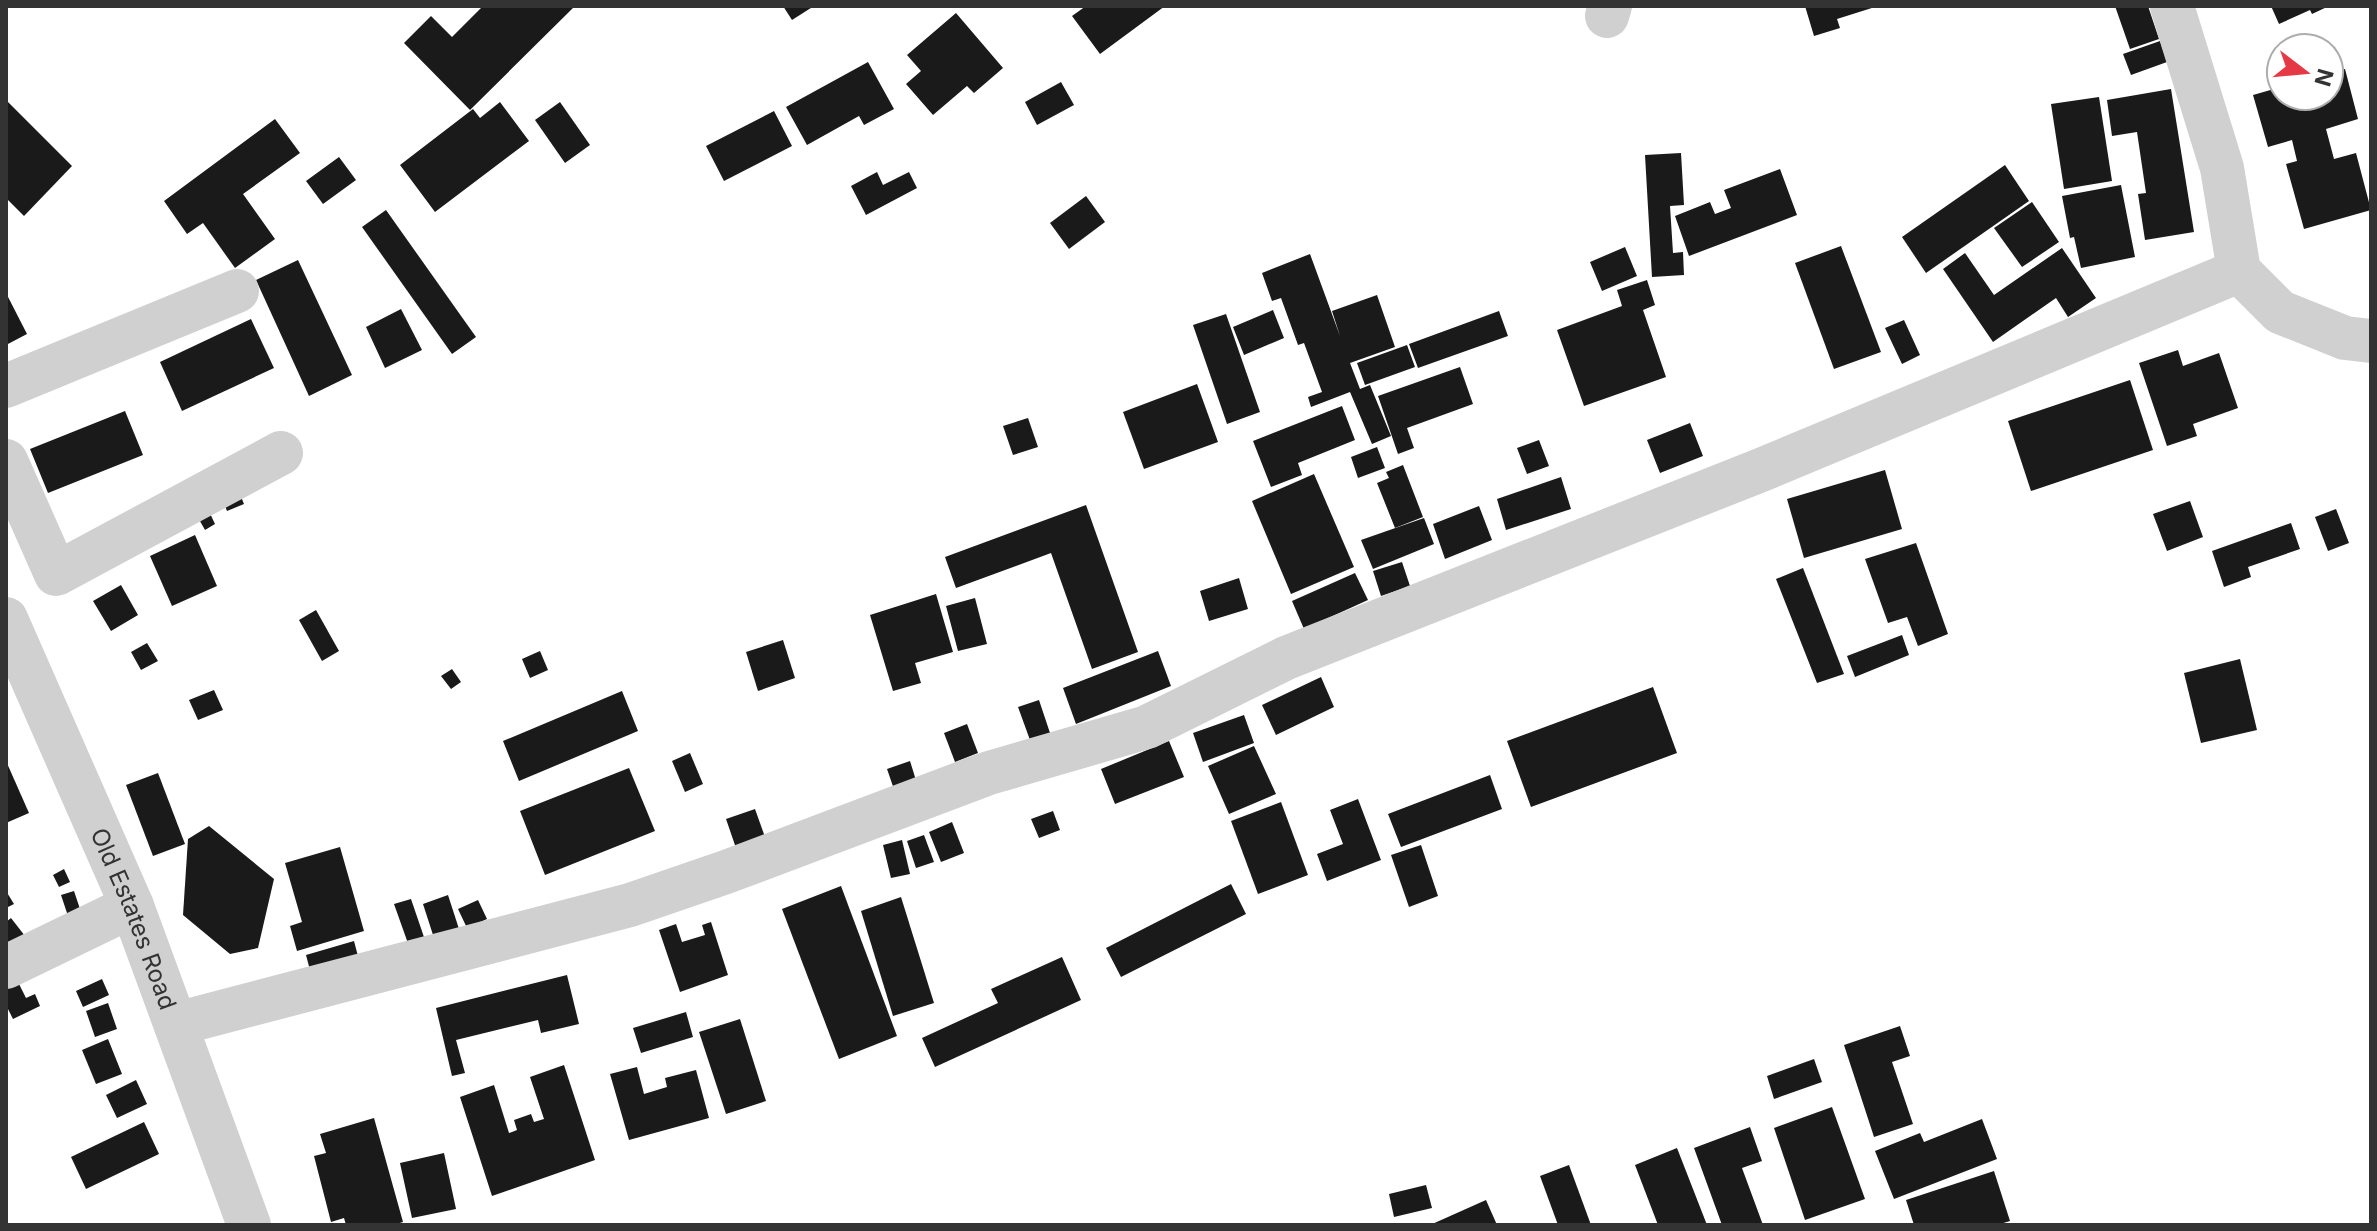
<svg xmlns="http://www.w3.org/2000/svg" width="2377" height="1231" font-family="Inter,sans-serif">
<rect width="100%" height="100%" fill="#fff"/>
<!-- building -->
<g fill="#1a1a1a">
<polygon points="483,6 575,6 470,110 404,43 431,16 452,37"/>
<polygon points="783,6 814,6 792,20"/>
<polygon points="1086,6 1165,6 1100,54 1072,16"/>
<polygon points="1805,6 1875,6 1875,7 1837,19 1840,28 1814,36"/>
<polygon points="2115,6 2148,6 2159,39 2130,49"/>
<polygon points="2271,6 2329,6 2312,14 2310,10 2279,24"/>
<polygon points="956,13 1003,68 974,93 967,86 933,115 906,84 921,71 907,55"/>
<polygon points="2160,41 2167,62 2131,75 2123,54"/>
<polygon points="868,62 894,109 864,125 859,116 807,145 786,107"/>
<polygon points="2345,69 2358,119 2326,129 2334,159 2356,153 2371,210 2304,229 2286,164 2297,161 2292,140 2268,147 2253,95 2281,87 2281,96 2329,96 2329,73"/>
<polygon points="1061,82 1074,105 1037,125 1025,102"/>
<polygon points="2171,89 2194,232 2145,240 2138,194 2146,193 2137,132 2112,136 2107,100"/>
<polygon points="2099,97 2112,181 2064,189 2051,104"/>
<polygon points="6,100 72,166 24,216 6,198"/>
<polygon points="500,102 529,141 435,212 400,165 473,109 480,118"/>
<polygon points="560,102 590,145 565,163 535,120"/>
<polygon points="774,111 792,146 724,181 706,146"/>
<polygon points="275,119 300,153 243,194 275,239 235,268 203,223 187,234 164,201"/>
<polygon points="1681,153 1684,205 1670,206 1673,253 1683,252 1684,275 1652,277 1645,155"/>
<polygon points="339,157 356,180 323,204 306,181"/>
<polygon points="2005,165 2029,201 1926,273 1902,237"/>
<polygon points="1780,169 1797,215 1689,256 1675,216 1710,202 1715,214 1731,208 1724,190"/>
<polygon points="877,172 883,185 909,172 917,188 866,215 851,186"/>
<polygon points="2121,185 2135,257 2081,268 2074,237 2070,238 2062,196"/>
<polygon points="1086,196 1105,222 1069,249 1050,223"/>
<polygon points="2032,202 2059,242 2022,267 1994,228"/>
<polygon points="386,210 476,337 452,354 362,227"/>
<polygon points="1841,246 1881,352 1834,369 1795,263"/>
<polygon points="1625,247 1637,276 1602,291 1590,262"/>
<polygon points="2062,248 2096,298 2068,317 2056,298 1993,342 1943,269 1965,253 1994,295"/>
<polygon points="1310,254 1340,336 1332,311 1377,295 1395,347 1350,363 1360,389 1370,385 1391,436 1372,444 1350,392 1311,407 1308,397 1322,392 1304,343 1298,345 1281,298 1272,301 1262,273"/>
<polygon points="298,260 352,375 309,396 256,280"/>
<polygon points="1647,280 1655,305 1643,310 1666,377 1584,406 1557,330 1622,306 1617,290"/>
<polygon points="6,293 27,334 6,345"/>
<polygon points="401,309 422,350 385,368 366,327"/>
<polygon points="1273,310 1284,338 1244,355 1233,327"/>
<polygon points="1499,311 1508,336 1418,368 1409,344"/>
<polygon points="1226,314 1260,412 1227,424 1193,325"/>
<polygon points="251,319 274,368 182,411 160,362"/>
<polygon points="1904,320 1920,355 1902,364 1885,328"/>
<polygon points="1407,345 1415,367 1365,385 1357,363"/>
<polygon points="2178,350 2183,366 2219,353 2238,408 2193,424 2197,436 2167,446 2139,363"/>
<polygon points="1460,367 1473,404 1407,428 1414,448 1398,454 1378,396"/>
<polygon points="2130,380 2153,450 2031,491 2008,421"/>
<polygon points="1197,384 1218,442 1144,469 1123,412"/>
<polygon points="1342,406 1355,440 1298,463 1302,475 1271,487 1253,441"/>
<polygon points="125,411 143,455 48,493 30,449"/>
<polygon points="1028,418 1038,447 1013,455 1003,426"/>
<polygon points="1690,423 1703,456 1660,473 1647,440"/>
<polygon points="1539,440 1549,466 1527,474 1517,448"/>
<polygon points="1377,447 1385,468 1358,478 1351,457"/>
<polygon points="1403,465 1423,517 1395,528 1377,483 1389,478 1386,472"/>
<polygon points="1885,470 1902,529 1804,558 1787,499"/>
<polygon points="1314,474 1354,567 1291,594 1252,501"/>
<polygon points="1561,477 1571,509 1506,530 1497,499"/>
<polygon points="237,487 244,504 227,511 220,494"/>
<polygon points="2190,501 2203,537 2167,551 2153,514"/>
<polygon points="1086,505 1138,652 1092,669 1051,553 956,588 945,557"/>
<polygon points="1479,506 1492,540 1445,559 1433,524"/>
<polygon points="207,507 215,524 205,530 196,514"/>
<polygon points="2336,509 2349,543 2328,551 2315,517"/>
<polygon points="1424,518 1434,544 1373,569 1361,540"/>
<polygon points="2291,523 2300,549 2248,567 2251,577 2224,587 2212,551"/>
<polygon points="195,535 217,586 172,606 150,556"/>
<polygon points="1916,543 1948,634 1918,646 1907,617 1888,623 1865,559"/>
<polygon points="1402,562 1410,586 1381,596 1373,571"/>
<polygon points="1803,568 1844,674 1817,683 1776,579"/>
<polygon points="1355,573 1368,600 1304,629 1292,601"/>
<polygon points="1239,578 1248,609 1209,621 1200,591"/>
<polygon points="121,585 138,615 111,631 93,601"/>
<polygon points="936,594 953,652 915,663 921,683 893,691 870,615"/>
<polygon points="975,598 987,644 958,651 946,606"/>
<polygon points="316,610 339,651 322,661 299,620"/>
<polygon points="1902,635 1909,655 1855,677 1847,656"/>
<polygon points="783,640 795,678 758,691 746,652"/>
<polygon points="147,643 158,661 141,670 131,652"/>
<polygon points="540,651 548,670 530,678 522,659"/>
<polygon points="1158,651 1171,686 1076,724 1063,688"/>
<polygon points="2240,659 2257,730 2201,743 2184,673"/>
<polygon points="452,669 461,682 451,689 441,676"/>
<polygon points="1321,677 1334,707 1276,735 1262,705"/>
<polygon points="1653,687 1677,753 1531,807 1507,741"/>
<polygon points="214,690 223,710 198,720 189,700"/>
<polygon points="622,691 638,731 519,781 503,741"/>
<polygon points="1039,700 1050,733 1030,740 1018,707"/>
<polygon points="1244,715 1254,743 1203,762 1193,733"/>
<polygon points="967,724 978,753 955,762 944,733"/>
<polygon points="1169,741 1184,777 1115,804 1101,769"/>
<polygon points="1254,746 1276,794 1229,814 1208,766"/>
<polygon points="690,753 703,784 685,792 672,761"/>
<polygon points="6,761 29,813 6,823"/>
<polygon points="910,761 919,790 897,798 887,769"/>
<polygon points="629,768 655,831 545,875 520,811"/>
<polygon points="158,773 185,844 153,856 126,785"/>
<polygon points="1490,775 1502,809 1401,847 1388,814"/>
<polygon points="1358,799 1381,860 1327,881 1317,854 1343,844 1330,810"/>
<polygon points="1281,802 1308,875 1258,894 1231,821"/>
<polygon points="755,809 765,837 736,848 726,819"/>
<polygon points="1053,811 1060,830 1039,838 1031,819"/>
<polygon points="952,822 964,853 941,862 929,832"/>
<polygon points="209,826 274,879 258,948 230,954 183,915 188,839"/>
<polygon points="924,835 934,862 916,868 907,841"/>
<polygon points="902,840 910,874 891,878 883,845"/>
<polygon points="1421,845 1438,896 1409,907 1391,855"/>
<polygon points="340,847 364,931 297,951 290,926 302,922 285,863"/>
<polygon points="64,869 70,882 59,887 53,875"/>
<polygon points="1231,884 1246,914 1121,977 1106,948"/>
<polygon points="841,886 897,1036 839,1059 782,909"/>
<polygon points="6,891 14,904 6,908"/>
<polygon points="74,891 81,912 68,916 61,895"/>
<polygon points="448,895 459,929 434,938 423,904"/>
<polygon points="901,897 934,1003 893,1016 861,911"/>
<polygon points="411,899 426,943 410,949 394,904"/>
<polygon points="478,900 487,919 467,928 458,909"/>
<polygon points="11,918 25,936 6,943 6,922"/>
<polygon points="711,922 728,975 680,992 659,930 676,924 682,942 705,935 702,925"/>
<polygon points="354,941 359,960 311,974 306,955"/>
<polygon points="1062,957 1081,1000 935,1067 922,1038 998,1003 991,989"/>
<polygon points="567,975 579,1024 541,1033 538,1020 456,1040 465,1073 452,1076 436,1008"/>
<polygon points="102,979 109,995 83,1007 76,991"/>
<polygon points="17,980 26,998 35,994 40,1006 13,1019 6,1005 6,986"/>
<polygon points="108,1003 117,1029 95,1037 86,1011"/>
<polygon points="686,1012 693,1037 641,1053 633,1028"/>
<polygon points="740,1019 766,1101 726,1114 699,1032"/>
<polygon points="1900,1026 1910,1056 1892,1062 1913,1124 1874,1137 1844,1045"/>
<polygon points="108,1039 122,1074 96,1084 82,1050"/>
<polygon points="1814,1059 1822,1082 1774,1099 1767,1076"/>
<polygon points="564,1065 595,1160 492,1196 460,1097 494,1085 509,1133 512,1132 517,1130 514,1120 531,1114 534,1122 544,1119 530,1077"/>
<polygon points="637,1067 644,1094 667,1087 665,1078 696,1070 709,1118 629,1140 610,1074"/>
<polygon points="136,1080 147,1104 117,1118 106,1095"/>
<polygon points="1832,1107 1865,1199 1805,1220 1774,1128"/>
<polygon points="374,1118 403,1222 393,1225 346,1225 344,1218 331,1222 314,1156 326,1153 320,1134"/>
<polygon points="1982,1119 1997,1159 1894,1199 1875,1151 1920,1133 1924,1142"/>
<polygon points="144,1122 159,1154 86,1189 71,1157"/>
<polygon points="1750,1127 1762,1161 1742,1168 1763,1225 1722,1225 1694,1148"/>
<polygon points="1677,1148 1707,1225 1658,1225 1635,1165"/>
<polygon points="444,1153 456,1209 412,1218 400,1163"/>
<polygon points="1569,1165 1591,1225 1558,1225 1540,1176"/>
<polygon points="1994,1171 2010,1221 1997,1225 1914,1225 1906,1200"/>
<polygon points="1426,1185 1432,1208 1394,1217 1389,1194"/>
<polygon points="1486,1200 1497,1225 1430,1225"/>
</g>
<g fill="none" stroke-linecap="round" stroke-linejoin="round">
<!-- minor -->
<g stroke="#d0d0d0" stroke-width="44">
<polyline points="2172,6 2222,168 2239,271 2280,312 2345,338 2371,341"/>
<polyline points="1607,16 1610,6"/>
<polyline points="6,386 237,291"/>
<polyline points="6,461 56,574 281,453"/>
<path id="s1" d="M6 619 132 906 249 1225"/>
<polyline points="6,967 132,906"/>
<polyline points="176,1024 630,905 726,872 989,773 1147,727 1286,658 1761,470 2239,271"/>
</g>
</g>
<g text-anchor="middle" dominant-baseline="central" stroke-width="8" stroke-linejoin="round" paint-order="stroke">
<!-- street labels -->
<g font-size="24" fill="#333" stroke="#fff">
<text stroke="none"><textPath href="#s1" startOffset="326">Old Estates Road</textPath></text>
</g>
</g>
<!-- border -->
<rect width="2377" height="1231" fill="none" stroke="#333333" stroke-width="16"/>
<!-- north arrow -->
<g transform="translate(2305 72) rotate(106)"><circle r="38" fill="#ffffff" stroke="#adadad" stroke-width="2"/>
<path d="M0-6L14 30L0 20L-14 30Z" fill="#e63946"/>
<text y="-12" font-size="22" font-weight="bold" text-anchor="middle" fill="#333333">N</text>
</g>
</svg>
